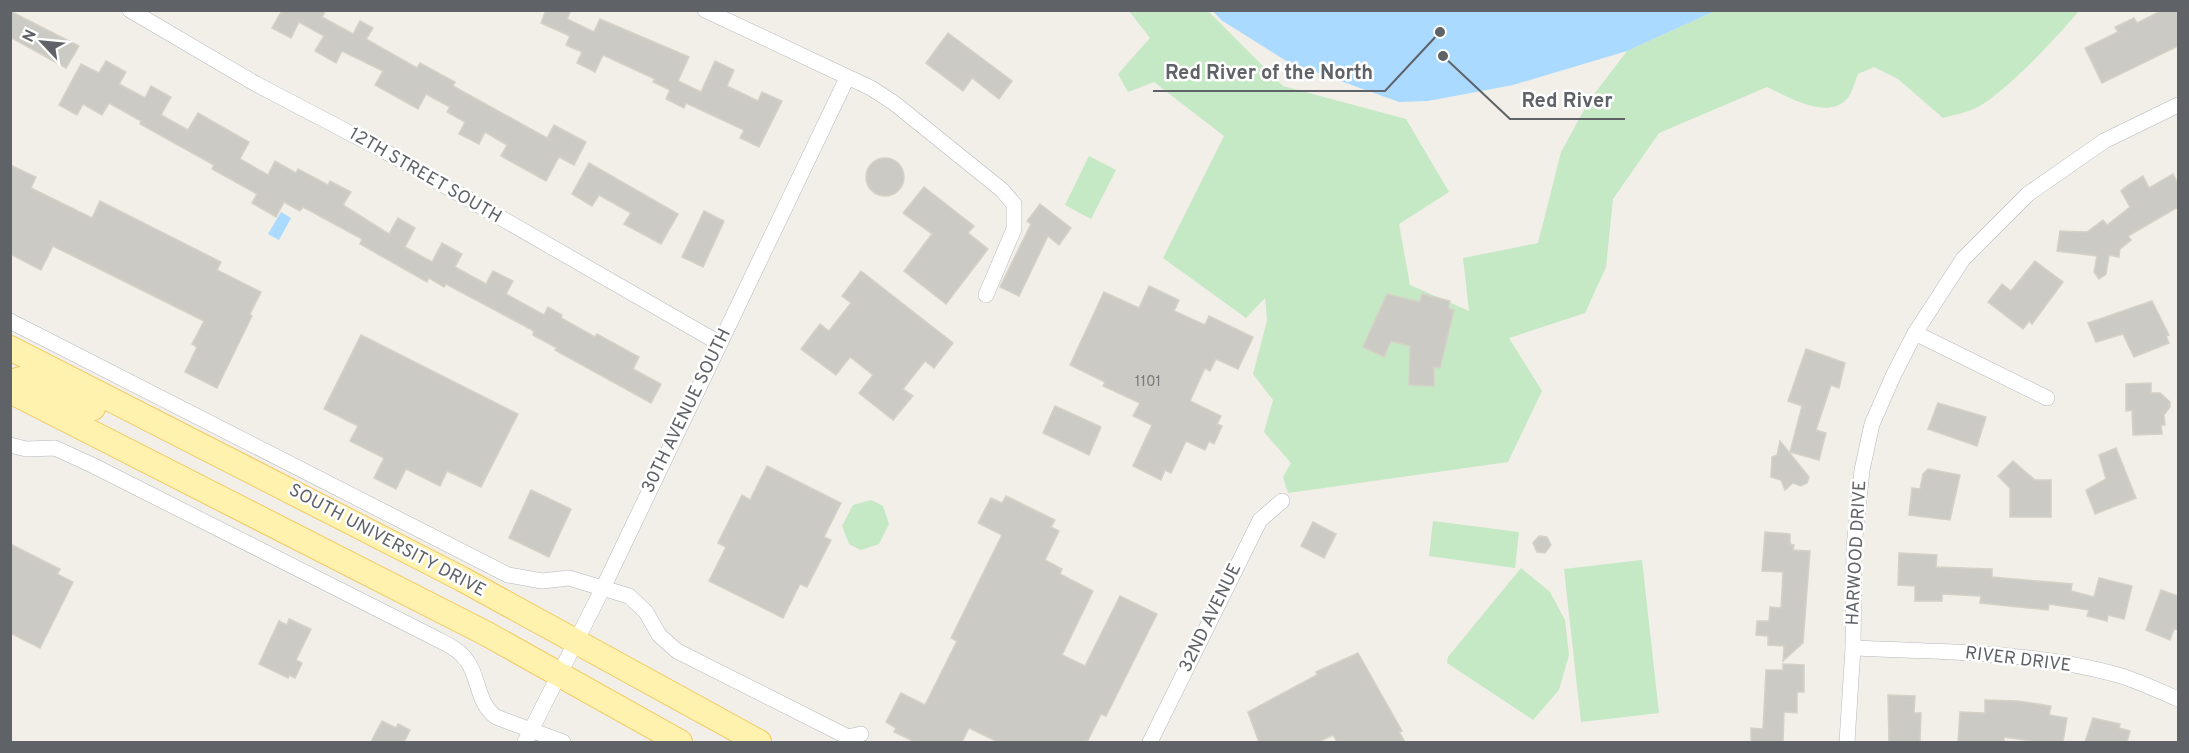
<svg xmlns="http://www.w3.org/2000/svg" width="2189" height="753" font-family="Overpass,sans-serif">
<rect width="100%" height="100%" fill="#f1efe8"/>
<!-- green -->
<g fill="#c5e8c5">
<path d="M1129 11H1208L1283 86 1406 119 1449 192 1399 224 1410 285 1469 311 1463 258 1538 243 1561 152 1589 101 1627 51 1715 11H2079C2053 41 2019 78 1986 102 1974 111 1958 114 1943 118L1898 79 1874 67 1858 74C1855 81 1852 94 1846 100 1825 120 1787 96 1767 87L1659 133 1613 199 1606 267 1585 313 1509 338 1542 391 1508 462 1288 493 1283 477 1291 463 1264 432 1273 400 1253 374 1267 321 1265 298 1246 318 1163 258 1224 136 1154 82 1128 92 1118 74 1150 38Z"/>
<polygon points="1089,156 1116,170 1091,219 1065,205"/>
<polygon points="871,500 883,506 889,524 879,544 861,550 849,544 842,526 853,505"/>
<polygon points="1433,521 1519,532 1515,568 1429,556"/>
<polygon points="1642,560 1659,713 1581,722 1564,569"/>
<polygon points="1521,568 1550,592 1565,620 1569,655 1559,690 1533,720 1447,663 1448,657"/>
</g>
<!-- water -->
<g fill="#aadaff">
<polygon points="1213,11 1715,11 1627,51 1513,85 1428,101 1399,102 1288,62 1221,20"/>
<polygon points="281,212 291,218 279,240 268,234"/>
</g>
<!-- building -->
<g fill="#cccac5" stroke="#d6d1c6" stroke-width="1.5">
<polygon points="278,10 326,10 322,17 353,34 360,21 373,28 366,39 417,68 420,63 455,82 453,86 547,138 554,125 586,142 574,165 559,157 546,181 501,156 507,145 485,132 479,144 459,134 465,122 447,112 450,107 426,94 418,109 375,85 383,71 342,51 336,63 315,51 324,36 299,22 291,38 272,28 281,12"/>
<polygon points="546,10 571,10 567,19 594,32 600,19 689,57 678,81 701,92 715,61 734,70 727,86 758,101 762,92 782,101 759,147 740,138 744,130 686,103 684,108 666,99 670,90 653,82 655,79 603,55 595,72 577,63 582,52 566,45 570,36 541,23"/>
<polygon points="2163,10 2178,10 2178,46 2102,83 2085,48 2118,32 2115,27 2134,18 2137,23"/>
<polygon points="10,11 79,46 66,68 10,37"/>
<polygon points="948,33 1012,81 999,99 972,78 963,91 926,63"/>
<polygon points="106,61 126,72 119,84 145,98 151,86 171,97 161,115 188,130 198,113 249,142 240,159 268,175 275,161 296,173 298,169 328,185 330,181 351,192 343,205 389,234 398,218 415,228 405,247 432,262 442,243 462,254 455,267 486,284 493,271 513,281 506,294 544,315 548,307 562,315 561,318 595,337 597,334 639,357 633,369 661,384 651,403 555,350 557,348 533,335 534,331 446,284 444,287 429,278 427,282 360,244 362,239 303,207 300,211 284,202 276,217 252,203 257,194 212,169 214,165 140,124 141,121 109,103 102,115 83,104 77,115 59,105 81,64 99,73"/>
<circle cx="885" cy="177" r="19"/>
<polygon points="589,163 678,214 661,244 624,224 631,213 599,195 592,206 572,194"/>
<polygon points="10,165 36,177 31,188 92,218 100,201 221,262 217,270 261,292 250,314 252,316 217,388 185,372 197,347 192,344 204,321 53,246 41,270 10,254"/>
<polygon points="2173,174 2178,184 2178,207 2128,236 2131,240 2120,249 2119,257 2109,255 2106,274 2099,279 2094,272 2097,256 2057,251 2060,231 2087,232 2103,220 2107,225 2130,207 2121,191 2128,185 2143,176 2149,188"/>
<polygon points="924,187 974,226 968,233 988,249 946,304 904,271 932,234 903,213"/>
<polygon points="1040,204 1071,228 1059,245 1048,236 1019,296 1000,287 1031,224 1027,221"/>
<polygon points="704,211 724,221 703,267 682,257"/>
<polygon points="2035,261 2063,282 2032,324 2029,321 2023,329 1988,302 2002,284 2011,291"/>
<polygon points="861,271 953,343 934,368 925,361 903,389 913,396 893,420 859,393 873,375 850,357 836,375 801,349 820,324 829,331 851,303 842,296"/>
<polygon points="1149,286 1179,300 1174,311 1205,325 1209,316 1253,337 1238,369 1216,359 1210,371 1205,368 1190,401 1221,416 1217,424 1222,426 1214,444 1209,441 1205,450 1186,441 1171,473 1165,470 1161,480 1133,466 1152,425 1133,416 1140,403 1103,386 1105,382 1070,365 1104,292 1139,308"/>
<polygon points="1387,294 1420,302 1422,294 1450,301 1448,308 1454,310 1440,368 1434,367 1434,386 1409,385 1410,346 1391,341 1384,357 1363,347"/>
<polygon points="2152,301 2169,335 2166,336 2169,343 2134,357 2123,334 2096,342 2088,323"/>
<polygon points="361,335 518,414 481,487 447,471 440,486 406,469 396,489 374,478 384,458 350,441 358,426 324,409"/>
<polygon points="1806,349 1845,363 1839,388 1831,385 1816,430 1826,433 1819,460 1790,452 1802,406 1788,401"/>
<polygon points="2151,383 2151,393 2160,393 2170,402 2170,407 2164,415 2165,425 2161,425 2162,434 2133,435 2132,410 2126,411 2126,384"/>
<polygon points="1938,403 1986,417 1977,446 1928,429"/>
<polygon points="1055,406 1101,427 1089,455 1043,433"/>
<polygon points="1780,441 1809,477 1807,483 1801,486 1793,483 1785,490 1781,480 1771,477 1772,457 1777,455"/>
<polygon points="2116,448 2136,498 2095,514 2086,490 2106,479 2099,455"/>
<polygon points="2013,461 2035,480 2051,480 2051,517 2010,517 2010,488 1998,476"/>
<polygon points="767,466 841,503 824,537 831,540 807,587 800,584 783,618 709,581 726,547 718,543 742,495 750,500"/>
<polygon points="1928,469 1960,475 1950,520 1909,515 1912,488 1920,489 1923,474"/>
<polygon points="531,490 571,509 549,557 509,538"/>
<polygon points="1006,496 1055,520 1051,527 1059,531 1045,560 1062,569 1060,574 1093,591 1062,655 1085,666 1120,596 1157,614 1106,716 1101,714 1087,742 998,742 969,728 962,742 915,742 894,732 896,728 886,722 901,693 925,705 957,641 951,638 1002,535 978,523 991,498 1002,503"/>
<polygon points="1313,522 1336,534 1324,558 1301,546"/>
<polygon points="1765,532 1790,534 1790,544 1794,545 1793,550 1810,551 1803,643 1783,661 1784,646 1768,645 1768,636 1756,635 1757,621 1769,621 1770,607 1781,608 1783,572 1762,571"/>
<polygon points="1539,536 1547,537 1551,545 1545,553 1537,552 1533,543"/>
<polygon points="10,544 60,569 57,574 73,582 40,648 10,633"/>
<polygon points="1899,553 1937,555 1936,567 1992,569 1992,577 2072,584 2071,591 2094,597 2099,578 2132,586 2124,619 2108,615 2107,621 2087,616 2089,610 2049,604 2048,610 1980,603 1981,596 1942,594 1942,601 1915,601 1915,586 1898,585"/>
<polygon points="2161,590 2178,596 2178,630 2174,629 2170,640 2146,630"/>
<polygon points="289,619 311,629 296,660 302,663 295,678 289,675 288,678 259,664 279,621 287,625"/>
<polygon points="1358,653 1402,731 1399,732 1405,742 1337,742 1333,735 1318,742 1259,742 1248,712 1317,675 1316,672"/>
<polygon points="1783,664 1804,665 1804,692 1797,692 1797,713 1784,712 1783,742 1751,742 1751,728 1763,729 1766,670 1783,670"/>
<polygon points="1888,695 1915,696 1914,713 1921,713 1920,742 1889,742"/>
<polygon points="1985,700 2018,701 2051,706 2049,715 2067,718 2063,742 2037,742 2004,737 2004,742 1958,742 1960,712 1985,713"/>
<polygon points="2093,718 2120,724 2119,728 2130,731 2127,742 2085,742"/>
<polygon points="382,721 396,728 398,724 410,730 404,742 371,742"/>
</g>
<g fill="none" stroke-linecap="round" stroke-linejoin="round">
<defs>
<g id="minor">
<polyline points="130,10 256,84 386,152 719,343"/>
<polyline points="705,10 871,88 894,103 1002,190 1014,204 1014,229 986,295"/>
<polyline points="10,321 508,575 542,581 569,578 629,596 646,612 659,635 677,651 848,737 861,734"/>
<polyline points="1915,333 2047,398"/>
<path d="M10 445 26 449 55 448 92 465 433 637C442 642 455 647 462 655 480 672 475 702 496 717L563 742"/>
<path d="M1853 648C1941 652 2033 651 2118 675 2139 681 2159 691 2178 699"/>
<polyline points="525,742 603,588 847,78"/>
<polyline points="1150,742 1260,520 1282,501"/>
<polyline points="1847,742 1853,648 1854,547 1862,470 1872,424 1894,374 1915,333 1963,259 2028,194 2104,141 2178,105"/>
</g>
<g id="primary">
<polyline points="10,348 462,579 759,742"/>
<polyline points="10,387 17,380 31,377 93,408"/>
<polyline points="10,391 487,634 680,742"/>
</g>
</defs>
<!-- minor casing -->
<use href="#minor" stroke="#b5b8bc" stroke-width="16"/>
<!-- primary casing -->
<use href="#primary" stroke="#f2c960" stroke-width="26"/>
<!-- minor -->
<use href="#minor" stroke="#fff" stroke-width="15"/>
<!-- primary -->
<use href="#primary" stroke="#fff2af" stroke-width="24"/>
</g>
<g text-anchor="middle" dominant-baseline="central" stroke-width="5" stroke-linejoin="round" paint-order="stroke">
<!-- number labels -->
<g font-size="15" fill="#7a7d7f">
<text x="1148" y="382">1101</text>
</g>
<!-- street labels -->
<g font-size="18" fill="#5f6368" stroke="#fff">
<text transform="translate(425 176) rotate(30)">12TH STREET SOUTH</text>
<text transform="translate(687 411) rotate(-64)">30TH AVENUE SOUTH</text>
<text transform="translate(387 541) rotate(28)">SOUTH UNIVERSITY DRIVE</text>
<text transform="translate(1857 553) rotate(-87)">HARWOOD DRIVE</text>
<text transform="translate(1211 618) rotate(-64)">32ND AVENUE</text>
<text transform="translate(2018 660) rotate(7)">RIVER DRIVE</text>
</g>
</g>
<!-- callouts -->
<path fill="none" stroke="#5f6368" stroke-width="2" d="M1440 32L1385 91H1153M1443 56L1510 119H1625"/>
<g fill="#5f6368" stroke="#fff" stroke-width="2">
<circle cx="1440" cy="32" r="6"/>
<circle cx="1443" cy="56" r="6"/>
</g>
<g font-size="20" text-anchor="middle" font-weight="bold" fill="#5f6368" stroke="#fff" stroke-width="5" stroke-linejoin="round" paint-order="stroke">
<text x="1269" y="79">Red River of the North</text>
<text x="1567" y="107">Red River</text>
</g>
<!-- border -->
<rect width="2189" height="753" fill="none" stroke="#5f6368" stroke-width="24"/>
<!-- north arrow -->
<g transform="translate(42 42) rotate(296)" stroke="#ffffff" stroke-width="4.5" paint-order="stroke">
<path d="M0-4.5L10 22L0 15L-10 22Z" fill="#5f6368"/>
<text y="-9" font-size="16" font-weight="bold" text-anchor="middle" fill="#5f6368">N</text>
</g>
</svg>
